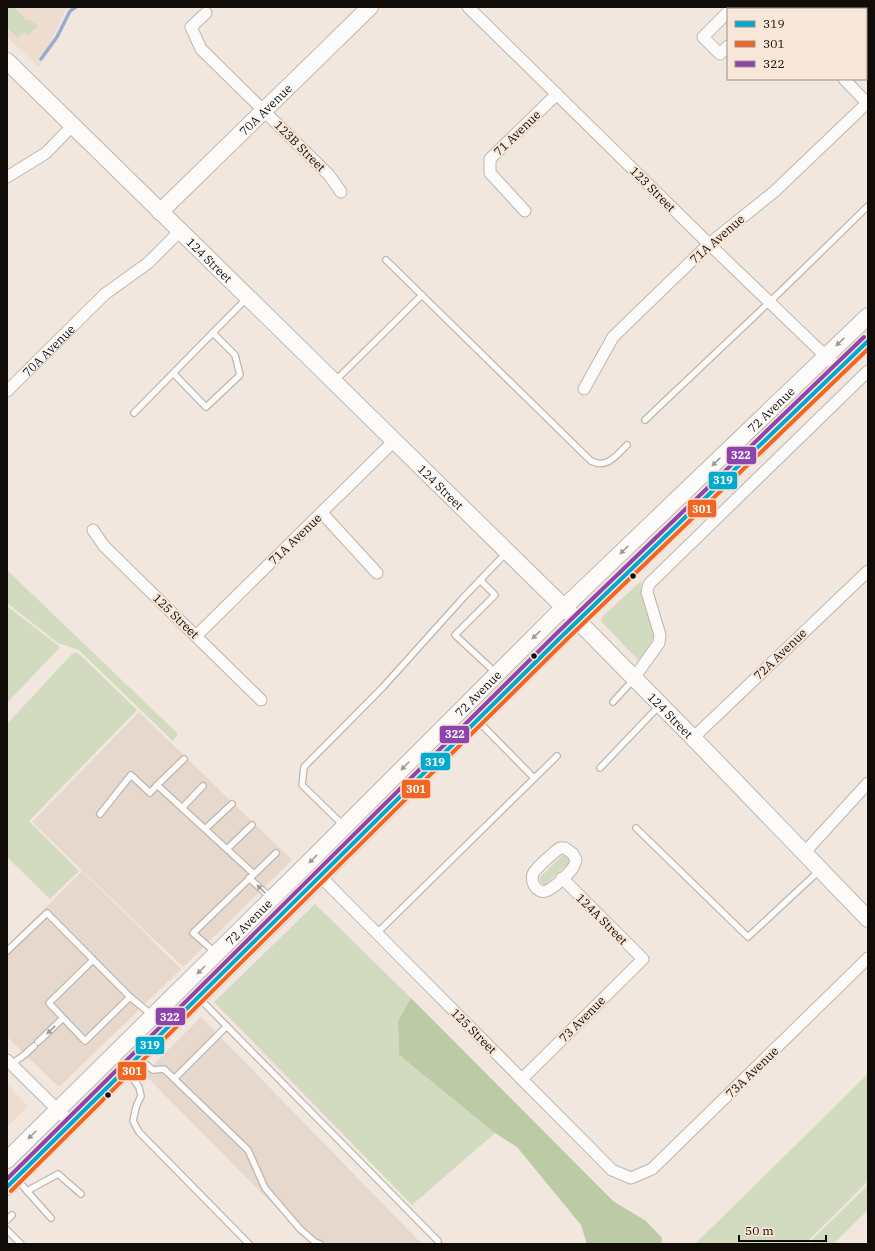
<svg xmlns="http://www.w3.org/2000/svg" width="875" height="1251" font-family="'IBM Plex Serif',serif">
<rect width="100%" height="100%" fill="#f1e7df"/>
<!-- commercial -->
<g fill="#e7d8cd">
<polygon points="139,712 292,860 183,967 32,822"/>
<polygon points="82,871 181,969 59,1087 7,1037 7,946"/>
<polygon points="201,1017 422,1244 312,1244 144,1074"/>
</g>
<!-- built -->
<g fill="#eeddcf">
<polygon points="7,7 69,7 65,11 39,67 7,37"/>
<polygon points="7,1084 28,1106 7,1127"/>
</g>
<!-- green -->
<g fill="#d2dbc0">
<polygon points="7,7 14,7 26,20 29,19 38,26 28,35 25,32 17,38 7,27"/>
<polygon points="7,570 178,734 173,741 79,650 58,643 7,603"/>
<path d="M641 581 642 595 645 610 655 629C652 644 650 650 638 660L601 621 602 617Z"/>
<polygon points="7,606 60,647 7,703"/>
<polygon points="73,653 78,653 137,710 29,821 79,871 50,899 8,858 7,859 7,724"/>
<polygon points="564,854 567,855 570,859 570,862 547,883 545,885 541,883 540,877"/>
<polygon points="315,904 411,998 398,1021 399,1055 495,1133 412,1205 214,1002"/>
<polygon points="868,1074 868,1181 805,1244 695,1244"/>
<polygon points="868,1185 868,1210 833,1244 808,1244"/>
</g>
<!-- forest -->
<polygon fill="#bccaa5" points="411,998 613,1201 646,1221 662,1238 661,1244 587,1244 581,1225 517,1147 495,1133 399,1055 398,1021"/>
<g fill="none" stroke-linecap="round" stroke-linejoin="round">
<!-- stream -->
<polyline stroke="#96acd0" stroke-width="3.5" points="41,59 57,37 70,11 76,7"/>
<defs>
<g id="lane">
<path d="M386 260 591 461C607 469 616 456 627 445"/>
<polyline points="173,373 206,407 240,375 235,355 213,333"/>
<polyline points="335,381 422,295"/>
<polyline points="134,413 247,298"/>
<polyline points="645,420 780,292 868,206"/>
<polyline points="480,580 495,595 455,635 496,673"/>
<polyline points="613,702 634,679"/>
<polyline points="479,722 534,778"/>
<polyline points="600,768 660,705"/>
<polyline points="157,785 184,759"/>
<polyline points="182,808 203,786"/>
<polyline points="100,814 131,775 150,793 157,785 254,874"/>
<polyline points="343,825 302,785 304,767 383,687 463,598 506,553"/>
<polyline points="636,828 748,937 820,870"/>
<polyline points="205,829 232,804"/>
<polyline points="227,849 252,825"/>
<polyline points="249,878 271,898"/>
<polyline points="377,933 557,756"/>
<polyline points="7,951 47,913 130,997 152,1015"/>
<polyline points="216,953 193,933 276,853"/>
<polyline points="93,960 49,1003 85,1041 130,997"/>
<polyline points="199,998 438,1241"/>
<polyline points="38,1042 63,1018"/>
<polyline points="139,1059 153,1070 164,1069 248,1150 265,1188 300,1229 315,1242 320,1244"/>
<polyline points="11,1064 23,1056 34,1046"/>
<polyline points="127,1071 139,1087 141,1096 136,1107 133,1121 139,1132 249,1244"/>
<polyline points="174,1079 227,1026"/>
<polyline points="17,1179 27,1191 58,1174 81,1194"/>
<polyline points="27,1191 51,1218"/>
<polyline points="7,1220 12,1215"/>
<polyline points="7,1230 21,1244"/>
</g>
<g id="street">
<polyline points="468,7 709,244 839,369"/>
<polyline points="767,7 769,9"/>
<polyline points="728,12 703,37 720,54 728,46"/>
<polyline points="206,13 191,27 201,49 329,175 341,192"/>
<polyline points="7,177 46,153 73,125"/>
<polyline points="525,211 490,173 490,159 557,94"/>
<polyline points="584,389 613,337 709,244 775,191 867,103 844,79"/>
<path id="s1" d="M7 391 105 294 148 263 180 231"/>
<polyline points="322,513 377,573"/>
<polyline points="93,530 104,546 261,700"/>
<polyline points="196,636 394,441"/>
<polyline points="634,678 659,643 660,635 647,592 649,584 868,371"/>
<polyline points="693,738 868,571"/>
<path d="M560 848H565L573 854 576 860C575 862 575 864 574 866 571 872 553 889 546 891 536 894 529 880 534 872 540 864 549 857 557 850Z"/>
<polyline points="804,853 868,783"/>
<polyline points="321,877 612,1170 631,1178 652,1169 868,958"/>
<polyline points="7,1060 71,1123"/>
<polyline points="522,1079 643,959 562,878"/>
</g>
<g id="secondary">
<path id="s2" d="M7 61 578 621 704 749 868 919"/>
<path id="s3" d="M160 212 370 7"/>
<path id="s4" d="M7 1160 308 863 553 618 868 316"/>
<polyline points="7,1187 311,886 561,637 868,341"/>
</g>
</defs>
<!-- lane casing -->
<use href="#lane" stroke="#bdb6af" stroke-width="8"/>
<!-- street casing -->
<use href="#street" stroke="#bdb6af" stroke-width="13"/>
<!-- secondary casing -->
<use href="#secondary" stroke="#bdb6af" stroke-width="18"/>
<!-- lane -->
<use href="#lane" stroke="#fdfbfa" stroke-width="5.5"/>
<!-- street -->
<use href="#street" stroke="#fdfbfa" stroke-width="11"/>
<!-- secondary -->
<use href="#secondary" stroke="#fdfbfa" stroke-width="16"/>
<defs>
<polyline id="bus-1" points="7,1187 561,637 868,341"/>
<polyline id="bus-2" points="11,1191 565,641 868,349"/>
<polyline id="bus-3" points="7,1179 557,633 864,337"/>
</defs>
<!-- bus-1 casing -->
<use href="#bus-1" stroke="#f8e6d8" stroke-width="7"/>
<!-- bus-2 casing -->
<use href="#bus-2" stroke="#f8e6d8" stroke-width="7"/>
<!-- bus-3 casing -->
<use href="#bus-3" stroke="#f8e6d8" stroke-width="7"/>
<!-- bus-1 -->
<use href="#bus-1" stroke="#00a9ce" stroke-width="4"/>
<!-- bus-2 -->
<use href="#bus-2" stroke="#f26522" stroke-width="4"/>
<!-- bus-3 -->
<use href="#bus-3" stroke="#8e44ad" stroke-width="4"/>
</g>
<!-- one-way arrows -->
<defs><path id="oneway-solid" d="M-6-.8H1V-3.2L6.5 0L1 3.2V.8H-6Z"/></defs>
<g fill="#9f9b99">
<use href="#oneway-solid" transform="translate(840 342) rotate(137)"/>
<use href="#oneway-solid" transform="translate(716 462) rotate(136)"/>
<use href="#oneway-solid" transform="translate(624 550) rotate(136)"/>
<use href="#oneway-solid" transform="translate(536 635) rotate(136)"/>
<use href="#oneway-solid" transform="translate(405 766) rotate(135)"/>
<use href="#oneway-solid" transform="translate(313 859) rotate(135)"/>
<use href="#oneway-solid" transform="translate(261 889) rotate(-136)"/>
<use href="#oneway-solid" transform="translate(201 970) rotate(135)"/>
<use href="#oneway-solid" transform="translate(51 1030) rotate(136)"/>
<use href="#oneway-solid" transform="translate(32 1135) rotate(135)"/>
</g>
<!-- markers -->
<g fill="#120c08" stroke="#f8e6d8" stroke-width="1.5">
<circle cx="633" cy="576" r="3.5"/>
<circle cx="534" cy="656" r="3.5"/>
<circle cx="108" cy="1095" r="3.5"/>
</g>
<g text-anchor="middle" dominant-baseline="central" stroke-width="4" stroke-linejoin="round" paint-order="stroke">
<!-- street labels -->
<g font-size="12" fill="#120c08" stroke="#f8e6d8">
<text stroke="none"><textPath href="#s3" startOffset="147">70A Avenue</textPath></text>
<text transform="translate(517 133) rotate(-44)">71 Avenue</text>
<text transform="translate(300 146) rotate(45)">123B Street</text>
<text transform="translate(653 189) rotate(45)">123 Street</text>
<text transform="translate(717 239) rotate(-41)">71A Avenue</text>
<text stroke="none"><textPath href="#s2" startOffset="284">124 Street</textPath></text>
<text stroke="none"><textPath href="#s1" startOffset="58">70A Avenue</textPath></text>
<text stroke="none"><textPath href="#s4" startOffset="1071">72 Avenue</textPath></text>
<text stroke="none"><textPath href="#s2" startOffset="608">124 Street</textPath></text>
<text transform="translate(295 539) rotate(-44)">71A Avenue</text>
<text transform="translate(176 616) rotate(44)">125 Street</text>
<text transform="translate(780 654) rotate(-44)">72A Avenue</text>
<text stroke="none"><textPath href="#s4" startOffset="663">72 Avenue</textPath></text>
<text stroke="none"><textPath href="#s2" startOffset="932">124 Street</textPath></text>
<text transform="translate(602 919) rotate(45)">124A Street</text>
<text stroke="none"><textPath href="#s4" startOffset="339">72 Avenue</textPath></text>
<text transform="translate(582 1019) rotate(-45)">73 Avenue</text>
<text transform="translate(474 1031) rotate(45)">125 Street</text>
<text transform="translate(752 1072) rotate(-44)">73A Avenue</text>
</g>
</g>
<g stroke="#f8e6d8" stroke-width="1.5">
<rect x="726" y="446" width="31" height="19" rx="4" fill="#8e44ad"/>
<rect x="708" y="471" width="30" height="19" rx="4" fill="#00a9ce"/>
<rect x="687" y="499" width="30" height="19" rx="4" fill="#f26522"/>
<rect x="439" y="725" width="31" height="19" rx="4" fill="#8e44ad"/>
<rect x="420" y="752" width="31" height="19" rx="4" fill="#00a9ce"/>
<rect x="401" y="779" width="30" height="20" rx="4" fill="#f26522"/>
<rect x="155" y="1007" width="31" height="19" rx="4" fill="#8e44ad"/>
<rect x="135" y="1036" width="30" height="19" rx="4" fill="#00a9ce"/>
<rect x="117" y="1061" width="30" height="20" rx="4" fill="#f26522"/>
</g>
<g font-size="11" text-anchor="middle" font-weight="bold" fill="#fff">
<text x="741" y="459">322</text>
<text x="723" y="484">319</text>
<text x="702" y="513">301</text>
<text x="455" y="738">322</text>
<text x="435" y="766">319</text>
<text x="416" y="793">301</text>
<text x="170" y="1021">322</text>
<text x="150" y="1049">319</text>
<text x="132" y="1075">301</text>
</g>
<!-- border -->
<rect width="875" height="1251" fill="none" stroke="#120c08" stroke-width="16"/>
<!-- legend -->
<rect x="727" y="8" width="140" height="72" fill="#f8e6d8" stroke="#9c8f85"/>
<rect x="735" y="21" width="20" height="6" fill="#00a9ce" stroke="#9c8f85"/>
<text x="763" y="28" font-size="12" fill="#120c08">319</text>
<rect x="735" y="41" width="20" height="6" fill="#f26522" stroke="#9c8f85"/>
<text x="763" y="48" font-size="12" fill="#120c08">301</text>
<rect x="735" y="61" width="20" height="6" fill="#8e44ad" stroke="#9c8f85"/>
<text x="763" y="68" font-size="12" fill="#120c08">322</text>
<!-- scale -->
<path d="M739 1235v6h87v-6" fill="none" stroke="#120c08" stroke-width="2"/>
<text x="745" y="1235" font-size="12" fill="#120c08" stroke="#f8e6d8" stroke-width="3" paint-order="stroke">50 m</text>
</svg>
